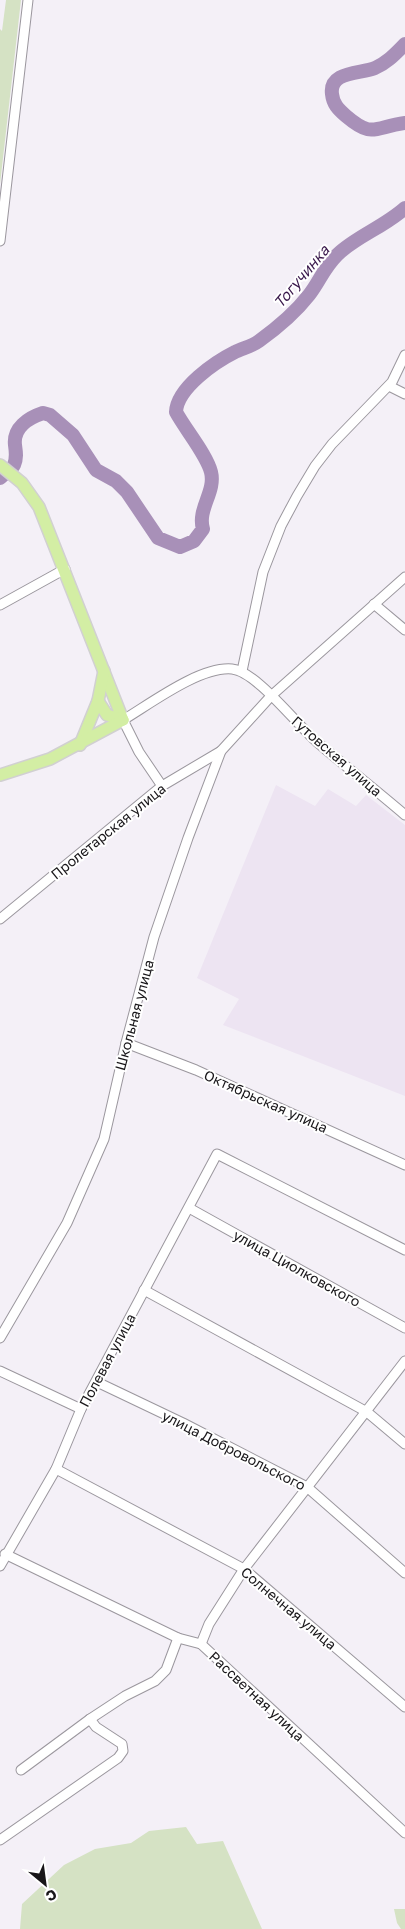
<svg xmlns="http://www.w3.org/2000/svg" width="405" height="1929" font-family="'Golos Text',sans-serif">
<rect width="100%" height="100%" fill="#f4f0f7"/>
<!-- built -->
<polygon fill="#ede4f2" points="276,785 315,806 328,789 356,806 366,795 405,825 405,1096 223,1025 239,999 197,978"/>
<!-- green -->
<g fill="#d5e2c4">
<polygon points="6,0 21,0 0,184 0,29 2,31"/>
<polygon points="186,1827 197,1844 223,1841 262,1929 20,1929 22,1904 64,1865 95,1849 131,1843 149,1831"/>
<polygon points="394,1909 405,1909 405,1929 401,1929 397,1923"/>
</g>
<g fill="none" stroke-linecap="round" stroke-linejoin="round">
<!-- river -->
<g stroke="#a890b8" stroke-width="14">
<path d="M405 44C395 54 388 62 375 68 360 74 329 71 332 94 333 104 338 109 346 116 373 139 374 127 405 123"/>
<path d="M0 478C4 474 12 470 14 465 17 458 16 452 15 445 13 428 28 418 43 413L50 415 73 435 96 470 116 481 127 492 158 538 180 547 194 541 203 529C197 509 216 492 211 472 207 455 185 429 176 412 177 388 215 362 235 352 242 348 251 347 259 341 277 328 295 313 309 295 320 281 323 269 337 255 355 237 384 227 405 208"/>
</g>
<defs>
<g id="minor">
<polyline points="0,241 28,0"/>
<polyline points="389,386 405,394"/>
<polyline points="374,604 405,630"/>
<polyline points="0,605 65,569"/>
<polyline points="242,671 263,572 281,526 297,496 315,466 332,444 392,382 405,355"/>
<path d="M162 786 139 752 123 720C150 704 200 666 232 669 256 671 297 725 317 742 346 767 376 790 405 815"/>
<polyline points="0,919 162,786 221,751"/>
<polyline points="126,1043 196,1070 405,1165"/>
<polyline points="189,1208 405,1328"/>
<polyline points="144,1290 367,1412 405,1444"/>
<polyline points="0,1338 67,1223 104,1139 126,1043 154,937 188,838 221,751 271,696 405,577"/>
<polyline points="0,1371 81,1409"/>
<polyline points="97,1382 183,1423 307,1487 405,1573"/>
<polyline points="56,1469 244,1569 405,1707"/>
<polyline points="5,1554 178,1638 201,1644 405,1833"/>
<polyline points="0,1566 56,1469 81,1409 217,1154 405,1250"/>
<polyline points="201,1644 209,1624 244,1569 405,1361"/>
<polyline points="21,1770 90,1719 125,1696 155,1681 166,1670 178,1638"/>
<polyline points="0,1840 118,1758 123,1751 122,1744 96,1727 90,1719"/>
</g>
<g id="major">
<polyline points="0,465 22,483 39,507 123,720"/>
<polyline points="98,701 107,715 123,720"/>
<polyline points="80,745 98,701 104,671"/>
<polyline points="0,775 50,759 123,720"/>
</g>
</defs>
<!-- minor casing -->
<use href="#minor" stroke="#9b979e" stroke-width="11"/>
<!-- major casing -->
<use href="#major" stroke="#d1d0d1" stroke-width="14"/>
<!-- minor -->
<use href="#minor" stroke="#fff" stroke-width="9"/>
<!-- major -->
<use href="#major" stroke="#d3eea4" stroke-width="11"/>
</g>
<g text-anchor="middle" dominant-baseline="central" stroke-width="4" stroke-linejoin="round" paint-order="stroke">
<!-- street labels -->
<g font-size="14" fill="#181619" stroke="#fff">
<text transform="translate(337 756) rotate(41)">Гутовская улица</text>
<text transform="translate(108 831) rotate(-39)">Пролетарская улица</text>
<text transform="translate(134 1015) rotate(-75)">Школьная улица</text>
<text transform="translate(266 1101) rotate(24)">Октябрьская улица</text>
<text transform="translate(297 1268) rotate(29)">улица Циолковского</text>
<text transform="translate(107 1360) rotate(-62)">Полевая улица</text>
<text transform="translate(234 1450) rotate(27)">улица Добровольского</text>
<text transform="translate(289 1608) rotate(40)">Солнечная улица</text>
<text transform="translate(257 1696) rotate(43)">Рассветная улица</text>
</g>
<!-- water labels -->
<g font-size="15" font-style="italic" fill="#39184b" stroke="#fff">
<text transform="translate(301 276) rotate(-50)">Тогучинка</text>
</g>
</g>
<!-- north arrow -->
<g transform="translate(45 1884) rotate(151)" stroke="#ffffff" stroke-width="4" paint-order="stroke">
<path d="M0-4L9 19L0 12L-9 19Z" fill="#181619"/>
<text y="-8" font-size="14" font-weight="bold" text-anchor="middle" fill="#181619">С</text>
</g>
</svg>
